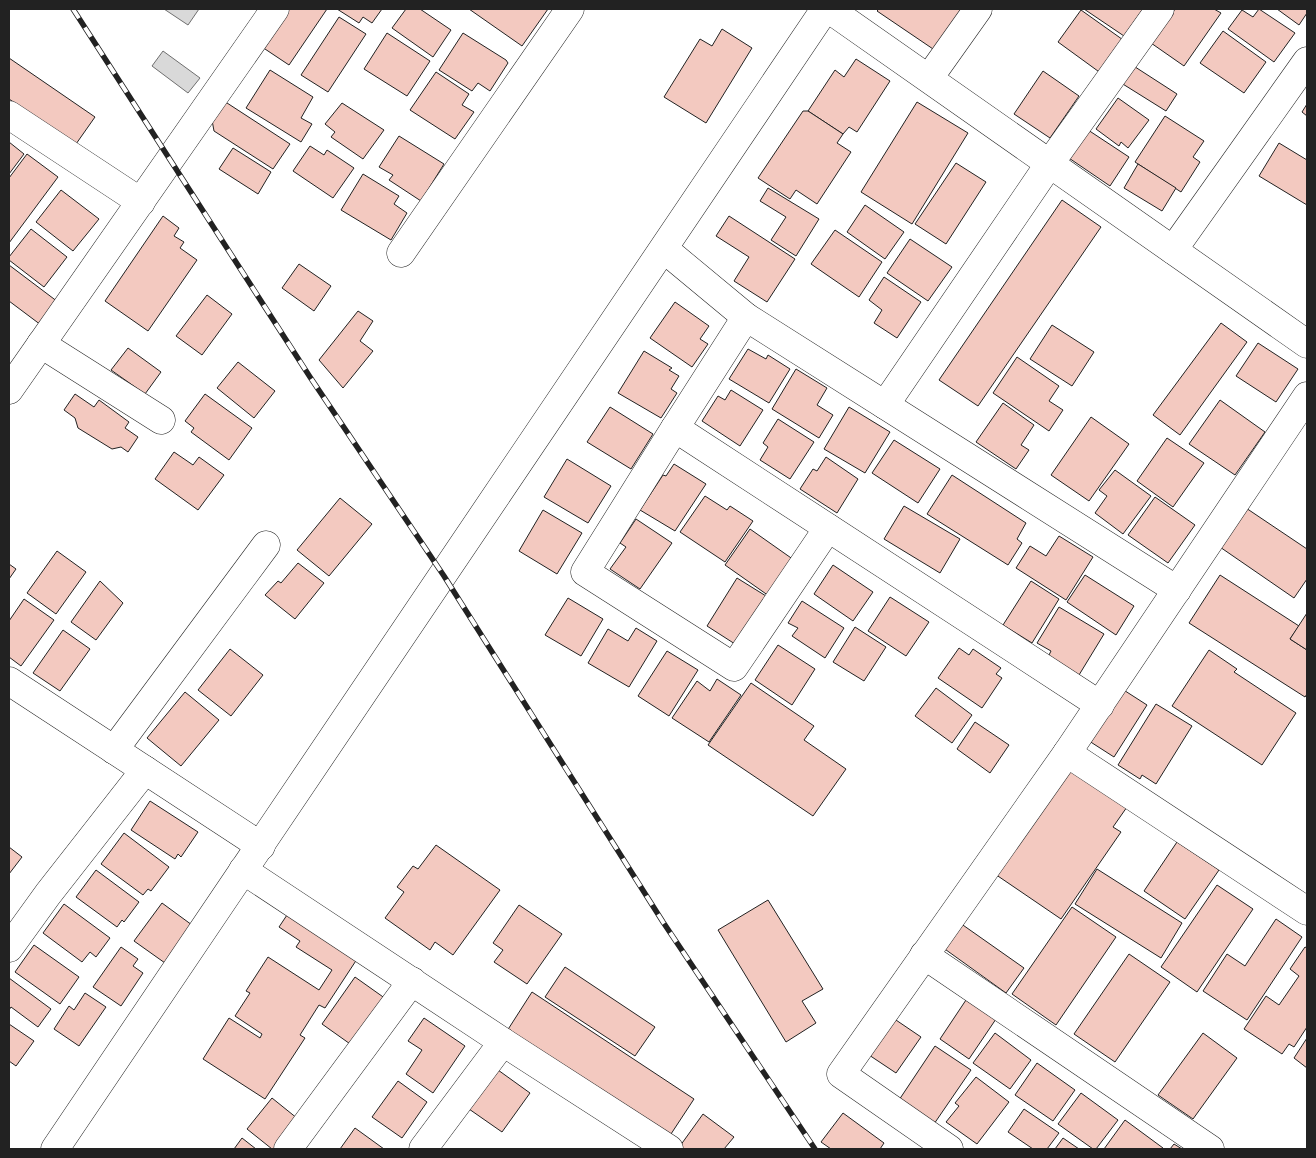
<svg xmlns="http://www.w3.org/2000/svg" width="1316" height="1158" font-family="'Exo 2',sans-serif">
<rect width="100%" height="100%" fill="#fff"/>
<!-- water -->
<g fill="#d9d9d9" stroke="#6f6f6f">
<polygon points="164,9 199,9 188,25"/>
<polygon points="163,51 200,78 188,93 152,66"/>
</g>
<!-- building -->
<g fill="#f3c9c0" stroke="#222">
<polygon points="284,9 327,9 289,65 259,45"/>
<polygon points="337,9 382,9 372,23 363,17 359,23"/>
<polygon points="406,9 420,9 451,30 433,57 392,28"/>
<polygon points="469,9 548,9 522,46"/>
<polygon points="879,9 965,9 936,51 877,11"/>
<polygon points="1084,9 1143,9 1124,36"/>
<polygon points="1175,9 1214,9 1221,13 1184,66 1151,43"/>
<polygon points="1259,9 1295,33 1274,62 1228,29 1242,10 1253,17"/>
<polygon points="1277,9 1307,9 1307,13 1299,25"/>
<polygon points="1081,10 1126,42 1102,74 1058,42"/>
<polygon points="339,17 366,34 328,92 301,75"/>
<polygon points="722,29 752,48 706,123 664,97 700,39 712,46"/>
<polygon points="1223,31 1266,62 1244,93 1200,63"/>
<polygon points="387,33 430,61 407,96 364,69"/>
<polygon points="463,33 506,60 508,63 490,91 478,83 472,91 439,70"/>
<polygon points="9,58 95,117 76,144 9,99"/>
<polygon points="856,59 890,81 857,132 849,127 843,134 808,111 835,70 844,77"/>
<polygon points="1129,63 1177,94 1166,111 1118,81"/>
<polygon points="270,70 313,97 301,118 312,124 301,142 246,108"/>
<polygon points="1043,71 1079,96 1050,138 1014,114"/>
<polygon points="436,72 469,94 462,105 474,112 455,139 410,110"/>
<polygon points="1118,98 1149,120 1128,148 1121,142 1119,146 1096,129"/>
<polygon points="224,101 290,144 273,169 214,131 212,120"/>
<polygon points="917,102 968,133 912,224 861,192"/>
<polygon points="342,103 384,130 363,159 331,137 335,132 325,124"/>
<polygon points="1307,104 1307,116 1302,112"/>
<polygon points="803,111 808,111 843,134 837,143 851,152 817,204 796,190 790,199 758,178"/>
<polygon points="1165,116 1204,141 1193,157 1200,162 1181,192 1135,162"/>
<polygon points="1082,126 1129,157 1110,186 1063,154"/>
<polygon points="399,136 444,164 421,201 389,180 393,175 379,167"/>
<polygon points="9,142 24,154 9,174"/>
<polygon points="1279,143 1307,160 1307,205 1259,176"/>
<polygon points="310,146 324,155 327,150 354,168 333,198 293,171"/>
<polygon points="233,148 271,172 258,194 219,169"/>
<polygon points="27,154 58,177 9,243 9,178"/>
<polygon points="956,163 986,182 946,244 915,224"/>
<polygon points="1138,164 1176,188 1162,211 1124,188"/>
<polygon points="363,174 399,196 394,204 407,213 391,240 341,210"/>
<polygon points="768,188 819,219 796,256 771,240 786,217 760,201"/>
<polygon points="61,190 99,219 73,251 36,222"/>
<polygon points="1062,200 1101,227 978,406 939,380"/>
<polygon points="865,205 904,232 885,259 847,232"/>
<polygon points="163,216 179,228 174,236 184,242 180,248 197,260 148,331 105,301"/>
<polygon points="729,216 795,259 767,302 734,281 749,257 716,236"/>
<polygon points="31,229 67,257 44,287 9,260 9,257"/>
<polygon points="835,230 882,262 859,297 811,264"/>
<polygon points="910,239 952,267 928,301 887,273"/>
<polygon points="299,264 331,286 314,311 282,288"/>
<polygon points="9,265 62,305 45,328 9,301"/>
<polygon points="884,277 921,302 897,338 874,323 882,310 869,300"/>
<polygon points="207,295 232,314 202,355 176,336"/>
<polygon points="675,302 709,326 700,339 708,344 692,367 650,338"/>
<polygon points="358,311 373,321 360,341 373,351 343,388 319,360"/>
<polygon points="1221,323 1247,342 1180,435 1153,415"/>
<polygon points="1052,325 1094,352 1072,386 1030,359"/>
<polygon points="1258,343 1298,369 1276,402 1236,376"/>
<polygon points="128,348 161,372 145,394 111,370"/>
<polygon points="748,349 766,359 768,355 790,369 769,403 729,379"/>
<polygon points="644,351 672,368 669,370 679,376 671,389 677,393 661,418 618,393"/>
<polygon points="1017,357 1059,386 1049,401 1063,410 1049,431 993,393"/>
<polygon points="238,362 275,391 254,418 217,388"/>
<polygon points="796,369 827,388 817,405 833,415 819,438 772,409"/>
<polygon points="731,390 763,410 740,446 702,421 718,396 725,400"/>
<polygon points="75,394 94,407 99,400 129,422 125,428 138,437 128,452 121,447 112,449 78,428 75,418 64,410"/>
<polygon points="205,394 252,428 229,460 191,432 194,428 185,421"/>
<polygon points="1220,400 1265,432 1235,475 1189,444"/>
<polygon points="1003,403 1034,425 1021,445 1029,450 1016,469 976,442"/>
<polygon points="610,407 653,434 631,469 587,442"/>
<polygon points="849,407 890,432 865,473 824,449"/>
<polygon points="1091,417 1129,444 1089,501 1051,475"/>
<polygon points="778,419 814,442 790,479 760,460 768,447 763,443"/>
<polygon points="1167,438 1204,463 1173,507 1137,481"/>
<polygon points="894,440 940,469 918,503 872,473"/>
<polygon points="174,452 193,465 199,457 224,475 198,510 155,479"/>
<polygon points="826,457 858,479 837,513 800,489 813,469 817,471"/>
<polygon points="567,459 611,486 588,523 544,497"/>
<polygon points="674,464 706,484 675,531 640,510 663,475 666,476"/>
<polygon points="1115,470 1151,496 1123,534 1095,513 1107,496 1099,490"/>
<polygon points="952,475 1026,523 1017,539 1022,543 1008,565 927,514"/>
<polygon points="705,496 727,510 730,506 753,521 725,562 680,532"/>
<polygon points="1155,497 1195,525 1168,563 1128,535"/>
<polygon points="340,498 372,524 329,576 297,550"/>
<polygon points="904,506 960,539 940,573 884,539"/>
<polygon points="1243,506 1307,549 1307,579 1294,598 1217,545"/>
<polygon points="543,510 582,533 557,574 519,551"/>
<polygon points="636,519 672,543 640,589 610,569 626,547 620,543"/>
<polygon points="750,529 794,560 769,596 725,565"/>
<polygon points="1059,536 1093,557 1066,600 1016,568 1030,546 1046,556"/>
<polygon points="57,551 86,572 56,614 27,593"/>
<polygon points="298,563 324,583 295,619 265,595 278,581 281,583"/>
<polygon points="9,564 16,569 9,579"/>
<polygon points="833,565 873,592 853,621 814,594"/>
<polygon points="1085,575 1134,606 1116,635 1067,602"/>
<polygon points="1220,575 1299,626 1290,639 1307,650 1307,694 1305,697 1189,623"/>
<polygon points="737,578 766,596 735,644 707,626"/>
<polygon points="100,581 123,603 96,640 71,622"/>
<polygon points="1031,581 1059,599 1032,643 1003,625"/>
<polygon points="890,597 929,622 906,656 868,631"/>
<polygon points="568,598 603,619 581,656 545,635"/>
<polygon points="24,599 54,620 21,666 9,657 9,621"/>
<polygon points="802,601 844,628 825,658 792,636 798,628 788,623"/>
<polygon points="1059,607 1104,634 1079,675 1048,657 1051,651 1037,643"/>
<polygon points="1307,613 1307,650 1290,639"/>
<polygon points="855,627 886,647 864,681 833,662"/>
<polygon points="636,628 657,641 629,687 588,663 608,629 628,641"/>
<polygon points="63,630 90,649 60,691 33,673"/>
<polygon points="778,645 815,669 792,705 755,680"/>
<polygon points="959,648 969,655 973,649 1001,668 996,674 1002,678 982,708 938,678"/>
<polygon points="230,649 263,675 231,716 198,690"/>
<polygon points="1209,650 1237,669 1234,672 1296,713 1262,765 1172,706"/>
<polygon points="667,651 698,670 669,716 638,696"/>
<polygon points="717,679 741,695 709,742 672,718 697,681 710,691"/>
<polygon points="751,683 814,726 804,740 846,769 813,816 708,745"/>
<polygon points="1119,687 1147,705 1114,757 1086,739"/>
<polygon points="936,688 972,715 952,743 915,716"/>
<polygon points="185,692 219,720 181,766 147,738"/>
<polygon points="1156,704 1192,726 1156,784 1142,775 1140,779 1118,765"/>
<polygon points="975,722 1009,745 990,773 957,749"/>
<polygon points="1066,765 1127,807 1113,827 1121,832 1061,919 992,872"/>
<polygon points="150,801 198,832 181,857 178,854 175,859 131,830"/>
<polygon points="124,833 169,867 151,891 148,889 143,895 101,864"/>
<polygon points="1177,842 1219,870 1185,919 1144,891"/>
<polygon points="436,845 500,890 453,955 435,942 430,950 385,918 404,892 397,887 413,866 418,869"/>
<polygon points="9,847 22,857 9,874"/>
<polygon points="1097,869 1182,923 1161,958 1075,904"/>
<polygon points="96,870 139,902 124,922 122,920 117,927 76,897"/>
<polygon points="1217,885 1253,909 1197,992 1161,967"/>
<polygon points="768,900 823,989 802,1001 816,1023 786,1042 718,930"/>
<polygon points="162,903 192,925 165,963 134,941"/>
<polygon points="64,904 110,938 96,957 90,952 82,962 43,933"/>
<polygon points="519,905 562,934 527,984 494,962 503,950 493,943"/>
<polygon points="1072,907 1116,937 1056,1025 1012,994"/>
<polygon points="291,909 361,953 325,1008 319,1005 300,1035 305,1038 265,1099 203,1059 229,1018 260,1038 262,1034 235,1016 250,993 246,991 268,957 319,990 332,970 296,947 300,941 279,927"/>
<polygon points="1276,919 1302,937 1247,1020 1203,991 1227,954 1245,966"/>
<polygon points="960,923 1024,968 1006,993 942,947"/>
<polygon points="34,945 79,977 60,1004 15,972"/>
<polygon points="121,947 138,959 133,966 143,973 121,1006 93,987"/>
<polygon points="1305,947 1307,948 1307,1027 1294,1047 1289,1044 1282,1054 1244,1029 1266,996 1279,1005 1299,976 1290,969"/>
<polygon points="1129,954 1170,982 1115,1062 1074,1034"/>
<polygon points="565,967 655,1027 635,1056 545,997"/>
<polygon points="355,977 386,999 353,1046 322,1024"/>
<polygon points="9,978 51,1009 38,1027 11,1007 9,1010"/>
<polygon points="532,992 694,1099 669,1137 507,1031"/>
<polygon points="85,993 106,1007 79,1046 54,1029 69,1006 74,1010"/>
<polygon points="966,1000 996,1019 969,1059 940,1039"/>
<polygon points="424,1018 465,1046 433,1093 406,1074 422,1050 408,1041"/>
<polygon points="893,1018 921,1037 896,1073 869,1055"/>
<polygon points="9,1024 34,1041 16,1066 9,1061"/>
<polygon points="995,1033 1031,1060 1010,1089 973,1063"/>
<polygon points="1203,1033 1237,1058 1193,1119 1158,1095"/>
<polygon points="1307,1038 1307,1068 1294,1058"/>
<polygon points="935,1046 971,1070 934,1124 899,1100"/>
<polygon points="1037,1063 1075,1090 1053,1121 1015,1095"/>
<polygon points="498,1070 530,1093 502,1132 469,1109"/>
<polygon points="976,1077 1009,1102 977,1144 946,1122 959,1106 955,1103"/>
<polygon points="398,1081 427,1102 402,1138 372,1117"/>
<polygon points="1081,1093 1118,1120 1096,1149 1093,1149 1058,1124"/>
<polygon points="272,1098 303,1123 281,1149 272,1149 247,1129"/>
<polygon points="1024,1109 1059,1133 1047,1149 1033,1149 1008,1132"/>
<polygon points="843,1113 884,1143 880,1149 831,1149 821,1142"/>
<polygon points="703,1114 734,1137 724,1149 684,1149 680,1146"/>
<polygon points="1125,1120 1163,1148 1162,1149 1104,1149"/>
<polygon points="355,1128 384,1149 340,1149"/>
<polygon points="242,1138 256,1149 234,1149"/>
<polygon points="1063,1138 1079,1149 1055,1149"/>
<polygon points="1174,1144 1182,1149 1170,1149"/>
</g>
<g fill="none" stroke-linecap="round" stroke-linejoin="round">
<defs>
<g id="minor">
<polyline points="829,9 1307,344"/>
<polyline points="929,78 978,9"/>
<polyline points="9,115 141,202"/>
<polyline points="664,249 746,317"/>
<polyline points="1173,250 1307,61"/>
<polyline points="401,253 570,9"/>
<polyline points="41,344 161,420"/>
<polyline points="9,390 275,9"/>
<polyline points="885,405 1050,163 1160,9"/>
<polyline points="675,428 585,572 734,667 828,528"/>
<polyline points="9,681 261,846"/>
<polyline points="1100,705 675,428 746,317 1177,590"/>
<polyline points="114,750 266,545"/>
<polyline points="1067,753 1307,911"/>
<polyline points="243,870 503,1042 669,1149"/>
<polyline points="9,948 48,894 145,770"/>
<polyline points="924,955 1210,1149"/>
<polyline points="55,1149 825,9"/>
<polyline points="288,1149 412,981"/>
<polyline points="423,1149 503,1042"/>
<polyline points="949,1149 841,1074 1067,753 1307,396"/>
</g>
</defs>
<!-- minor casing -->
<use href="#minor" stroke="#222" stroke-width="29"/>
<!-- minor -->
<use href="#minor" stroke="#fff" stroke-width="28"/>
<defs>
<polyline id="rail" points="73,9 310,377 444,576 663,922 815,1149"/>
</defs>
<!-- rail casing -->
<use href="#rail" stroke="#222" stroke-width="5.5"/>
<!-- rail -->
<use href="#rail" stroke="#fff" stroke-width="4" stroke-dasharray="11" stroke-linecap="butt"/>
</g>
<!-- border -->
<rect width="1316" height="1158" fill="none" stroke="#222222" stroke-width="20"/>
</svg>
